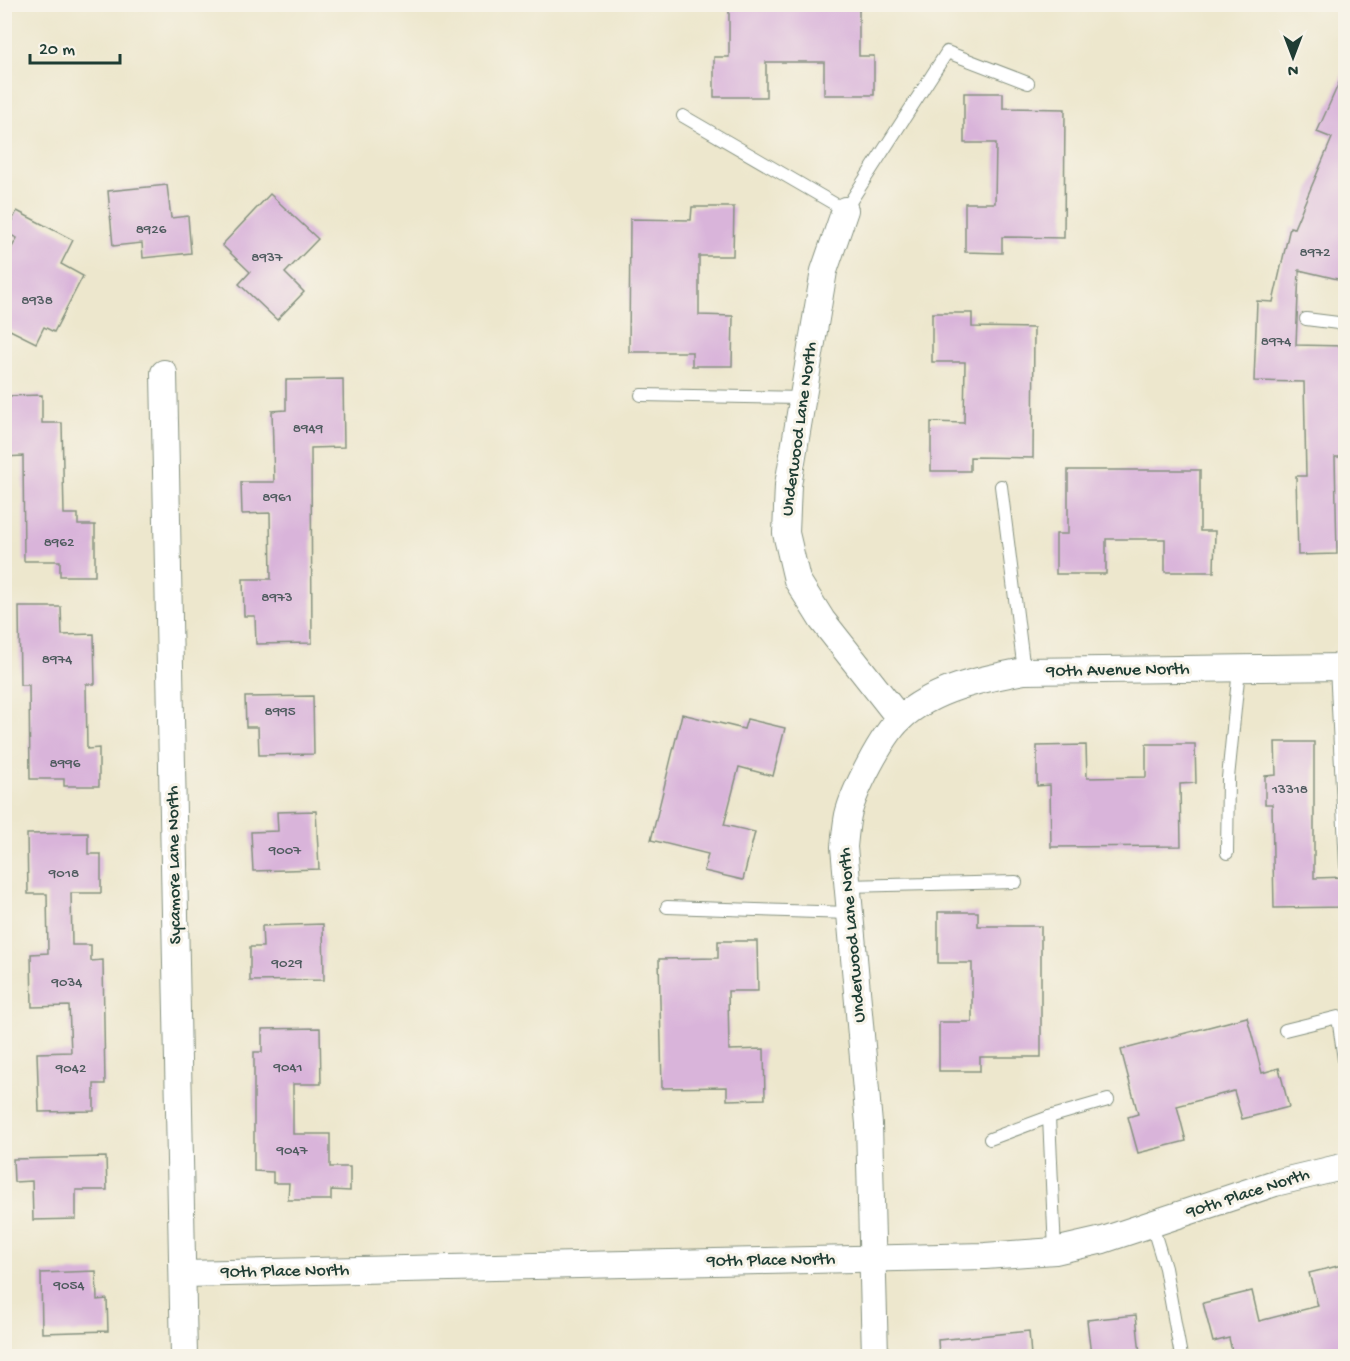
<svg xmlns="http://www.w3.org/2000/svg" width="1350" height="1361" font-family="'Gochi Hand',sans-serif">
<rect width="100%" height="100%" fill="#f7f3e8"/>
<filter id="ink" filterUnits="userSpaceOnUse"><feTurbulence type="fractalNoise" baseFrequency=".0167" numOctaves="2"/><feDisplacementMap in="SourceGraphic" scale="12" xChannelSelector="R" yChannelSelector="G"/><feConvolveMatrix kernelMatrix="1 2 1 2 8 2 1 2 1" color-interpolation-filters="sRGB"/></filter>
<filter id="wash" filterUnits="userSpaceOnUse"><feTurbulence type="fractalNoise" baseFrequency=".008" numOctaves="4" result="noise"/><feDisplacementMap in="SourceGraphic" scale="24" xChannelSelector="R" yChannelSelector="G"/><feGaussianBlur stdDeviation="1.35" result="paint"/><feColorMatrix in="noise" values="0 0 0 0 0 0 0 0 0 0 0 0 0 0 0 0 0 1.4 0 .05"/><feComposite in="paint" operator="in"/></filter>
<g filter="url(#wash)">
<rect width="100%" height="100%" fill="#ede7cd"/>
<g id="blocks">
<!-- building -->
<g fill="#d9b4da">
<polygon points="729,4 859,4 859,56 874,56 874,95 824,95 824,62 766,62 766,97 714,97 714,57 729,57"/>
<polygon points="1346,67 1346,281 1299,270 1296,345 1346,346 1346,457 1335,457 1337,554 1298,555 1296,476 1306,476 1304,382 1254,381 1257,301 1273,302 1290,227 1294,228 1332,138 1317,132"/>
<polygon points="964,93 1003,93 1003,108 1065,109 1064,238 1002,237 1002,253 965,252 965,203 995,203 996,143 964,143"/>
<polygon points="167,185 171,218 188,216 191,253 143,258 142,243 113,246 108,191"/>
<polygon points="270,194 318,239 285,273 304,292 277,320 239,284 250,272 222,245"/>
<polygon points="692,207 734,207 733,256 699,256 699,315 733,316 732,366 692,366 692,352 629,352 630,219 691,220"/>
<polygon points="17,211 73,240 61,264 83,276 54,332 44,327 36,343 4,327 4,262 17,238 6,233"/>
<polygon points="932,313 972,313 972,327 1034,328 1033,458 970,457 970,471 931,471 931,422 964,423 965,362 932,362"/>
<polygon points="343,379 344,447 311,448 312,643 256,644 255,616 244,616 243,579 271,579 270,513 242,514 241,482 274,482 272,411 286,410 286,380"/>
<polygon points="42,395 42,423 62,423 64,514 78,514 78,525 95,525 95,576 60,576 60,561 24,561 23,456 4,457 4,396"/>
<polygon points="1068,470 1200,470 1200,531 1215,531 1214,572 1165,572 1165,539 1106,539 1106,574 1056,574 1056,534 1068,534"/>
<polygon points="19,607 61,607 62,635 94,634 95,684 86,684 87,749 99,748 99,786 64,786 64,779 30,779 29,685 20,685"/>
<polygon points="313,696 314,754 259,755 258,727 246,727 245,697"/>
<polygon points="682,714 744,729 747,719 785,728 773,776 739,767 724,825 755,832 743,880 704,871 708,854 651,840"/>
<polygon points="1275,742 1314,742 1314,878 1346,877 1346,907 1274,908 1272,804 1265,804 1265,776 1276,775"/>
<polygon points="1146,744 1195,744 1196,783 1180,784 1181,846 1051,847 1050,785 1037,786 1037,746 1086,745 1087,778 1146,777"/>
<polygon points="316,811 319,869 253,871 251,832 278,831 277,812"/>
<polygon points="88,833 88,854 101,854 101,893 71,893 72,945 91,945 91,961 103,960 105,1084 94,1084 94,1111 39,1112 37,1053 71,1052 69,1006 32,1007 31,954 48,953 47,894 28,894 27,834"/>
<polygon points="938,912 978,912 978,926 1041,926 1041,1057 980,1057 980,1071 939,1071 939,1022 972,1022 972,963 938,963"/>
<polygon points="323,924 324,980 250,981 250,947 263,947 262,926"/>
<polygon points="718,941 757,941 758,991 728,991 729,1050 764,1049 765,1099 727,1100 727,1087 662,1088 659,959 718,958"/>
<polygon points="1247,1017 1262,1073 1279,1068 1289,1107 1242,1119 1234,1091 1177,1106 1186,1141 1138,1153 1128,1117 1138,1114 1121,1050"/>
<polygon points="320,1028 321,1084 293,1084 293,1134 330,1134 330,1167 350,1167 350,1191 331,1190 331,1200 288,1200 289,1183 273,1183 273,1172 254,1171 254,1052 262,1052 262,1029"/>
<polygon points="106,1157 107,1190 76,1190 76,1219 33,1220 32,1181 14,1182 13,1159"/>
<polygon points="1346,1264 1346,1356 1233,1356 1229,1338 1213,1342 1203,1303 1252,1291 1259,1321 1318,1306 1309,1273"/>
<polygon points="96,1271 97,1300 107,1299 108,1331 42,1333 41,1273"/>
<polygon points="1136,1315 1140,1354 1091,1356 1087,1320"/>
<polygon points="1029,1331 1031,1356 939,1356 938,1340"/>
</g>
</g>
</g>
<g filter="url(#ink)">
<use href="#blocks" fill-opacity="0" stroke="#869280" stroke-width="1.5"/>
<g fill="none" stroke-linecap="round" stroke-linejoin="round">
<defs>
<g id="service">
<polyline points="683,116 845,210 947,52 1028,83"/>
<polyline points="1306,319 1346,324"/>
<polyline points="641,395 802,398"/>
<polyline points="1001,486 1024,671"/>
<polyline points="1336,667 1346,866"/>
<polyline points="1227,853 1228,778 1239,669"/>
<polyline points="846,886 1016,882"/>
<polyline points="667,907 849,913"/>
<polyline points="1285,1030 1338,1017 1346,1074"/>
<polyline points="1049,1117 1108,1100"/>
<polyline points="990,1139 1049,1117 1055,1251"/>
<polyline points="1152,1225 1165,1268 1181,1356"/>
</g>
<g id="minor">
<polyline points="845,210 824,271 788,485 786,533 797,580 822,620 900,719"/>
<polyline points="164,373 184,1356"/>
<polyline points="183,1274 985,1256 1055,1251 1103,1240 1275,1183 1346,1166"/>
<path d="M875 1356 869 1124 844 847C845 837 846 825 848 815 854 790 882 736 900 719 932 689 982 679 1024 671L1346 667"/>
</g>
</defs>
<!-- service casing -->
<use href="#service" stroke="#869280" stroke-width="14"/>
<!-- minor casing -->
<use href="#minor" stroke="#869280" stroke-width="28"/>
<!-- service -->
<use href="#service" stroke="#fff" stroke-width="12"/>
<!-- minor -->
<use href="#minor" stroke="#fff" stroke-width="26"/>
</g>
</g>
<g text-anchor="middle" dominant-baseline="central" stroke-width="6" stroke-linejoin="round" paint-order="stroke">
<!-- number labels -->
<g font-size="15" fill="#4e5b5e">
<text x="151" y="230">8926</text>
<text x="1315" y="253">8972</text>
<text x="267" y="258">8937</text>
<text x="37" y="301">8938</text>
<text x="1276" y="342">8974</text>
<text x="308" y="429">8949</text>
<text x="277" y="498">8961</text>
<text x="59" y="543">8962</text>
<text x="277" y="598">8973</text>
<text x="57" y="660">8974</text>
<text x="280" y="712">8995</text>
<text x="65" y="764">8996</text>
<text x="1290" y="790">13318</text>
<text x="285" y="851">9007</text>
<text x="64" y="874">9018</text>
<text x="287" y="964">9029</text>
<text x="67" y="983">9034</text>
<text x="288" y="1068">9041</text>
<text x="71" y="1069">9042</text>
<text x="292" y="1151">9047</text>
<text x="69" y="1286">9054</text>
</g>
<!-- street labels -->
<g font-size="18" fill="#1f3d34" stroke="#f7f3e8">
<text transform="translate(800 429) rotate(-82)">Underwood Lane North</text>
<text transform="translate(1118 671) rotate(-1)">90th Avenue North</text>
<text transform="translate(175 865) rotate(-91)">Sycamore Lane North</text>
<text transform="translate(853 935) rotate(-95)">Underwood Lane North</text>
<text transform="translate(1248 1194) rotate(-18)">90th Place North</text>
<text transform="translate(771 1261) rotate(-1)">90th Place North</text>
<text transform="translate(285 1272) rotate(-1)">90th Place North</text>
</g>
</g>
<!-- margin -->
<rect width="1350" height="1361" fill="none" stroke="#f7f3e8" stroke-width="24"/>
<!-- north arrow -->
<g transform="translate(1293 57) rotate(180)" stroke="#f7f3e8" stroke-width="4.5" paint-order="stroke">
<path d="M0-4.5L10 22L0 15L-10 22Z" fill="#1f3d34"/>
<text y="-9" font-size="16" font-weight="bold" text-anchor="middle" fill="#1f3d34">N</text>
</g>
<!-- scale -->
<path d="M30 54v9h90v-9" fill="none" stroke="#1f3d34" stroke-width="3"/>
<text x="39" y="54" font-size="18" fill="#1f3d34" stroke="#f7f3e8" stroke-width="4.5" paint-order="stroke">20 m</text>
</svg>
